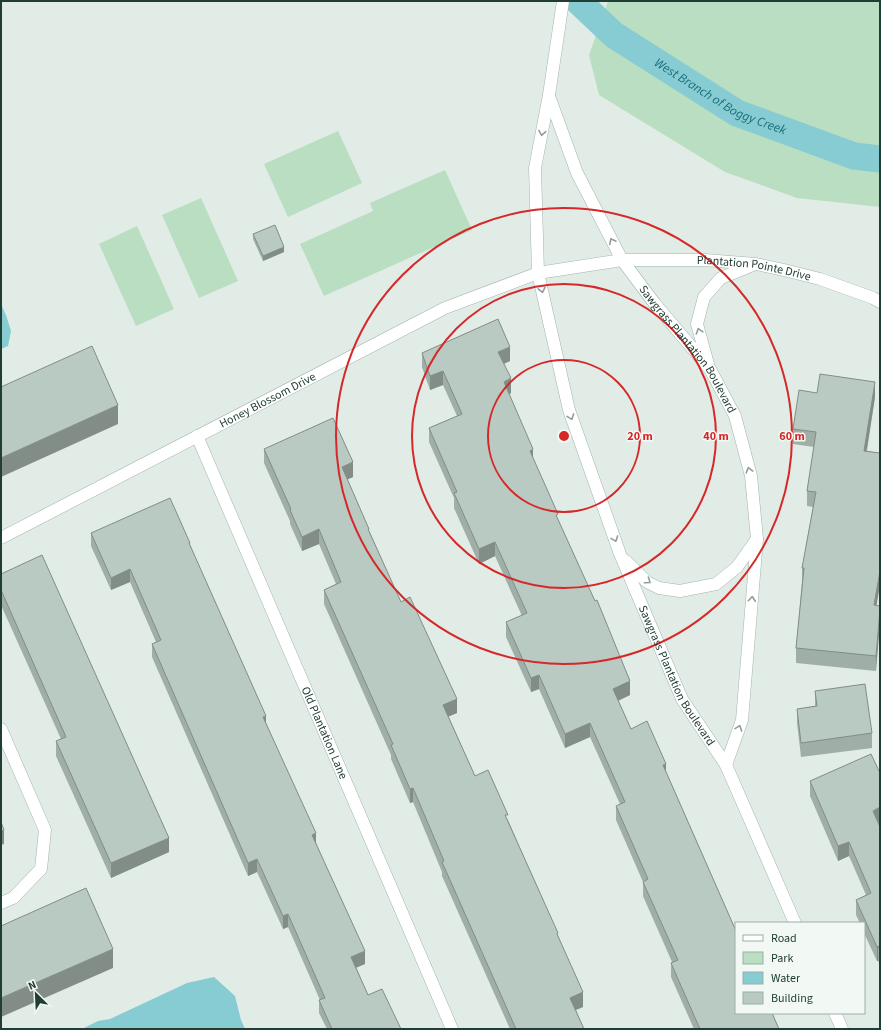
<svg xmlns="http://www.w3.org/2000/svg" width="881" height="1030" font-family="'Source Sans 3',sans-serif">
<rect width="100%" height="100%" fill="#e1ece7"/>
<!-- green -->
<g fill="#b9dec1">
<polygon points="608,1 880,1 880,207 797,198 725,172 599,95 589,55"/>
<polygon points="338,131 362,183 288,217 264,164"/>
<polygon points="445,170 472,230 324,296 300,244 373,211 370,203"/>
<polygon points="201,198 238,281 199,298 162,215"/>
<polygon points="137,226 174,309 136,326 99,244"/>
</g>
<!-- water -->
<g fill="#87cbd3">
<polygon points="1,304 6,315 11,331 8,346 1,349"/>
<polygon points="214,977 235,996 241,1020 245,1029 82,1029 98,1021 110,1019 187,983"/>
</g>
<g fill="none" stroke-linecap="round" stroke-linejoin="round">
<!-- canal -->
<path stroke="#87cbd3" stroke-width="27" id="s1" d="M578 1 614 35 737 113 854 156 880 159"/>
<defs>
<g id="minor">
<path id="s2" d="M563 1 549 95 535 168 538 273 569 410 620 554 682 699 726 765 795 923"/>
<path id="s3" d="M549 96 577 173 622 260 655 304 710 369 735 416 751 476 757 539 742 720 726 765"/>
<polyline points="708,364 697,324 704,297 721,278 753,265"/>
<path id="s4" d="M197 436 452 1029"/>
<path id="s5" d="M1 538 445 308 538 273 622 260H705L756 264 784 270 820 279 873 298 880 302"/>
<polyline points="626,561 647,582 659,588 680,591 716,584 737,567 757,539"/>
<polyline points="1,729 45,830 41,869 13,898 1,903"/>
<polyline points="835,1013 842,1029"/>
</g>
</defs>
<!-- minor casing -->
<use href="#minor" stroke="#a4b4ae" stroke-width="13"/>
<!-- minor -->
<use href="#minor" stroke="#fff" stroke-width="12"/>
</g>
<!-- wall -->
<g fill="#9faea7">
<polygon points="253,234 284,252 263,261 253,239"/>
<polygon points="422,353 510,361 504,364 511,393 509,394 533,459 630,695 618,701 631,729 666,772 779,1029 694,1029 671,977 671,963 672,962 643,896 643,882 616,820 616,806 620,804 590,737 565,748 539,689 531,692 506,637 506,622 522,616 495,556 479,564 454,508 454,498 429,442 429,428 457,416 443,385 430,390 422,367"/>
<polygon points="875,397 867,451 880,453 880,585 876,605 876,671 796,663 796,648 802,582 802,568 813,507 807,506 807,491 814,447 793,444 793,429"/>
<polygon points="264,449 353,477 347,479 369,531 401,602 457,713 448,716 475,776 508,820 558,936 583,1007 576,1010 584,1029 510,1029 442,876 442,872 413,802 410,803 391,759 391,755 324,604 324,590 336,584 319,544 302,551 290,524 290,521 264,463"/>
<polygon points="91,533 190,545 266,723 316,843 365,964 356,967 368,995 401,1029 327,1029 319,1013 319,1000 320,1000 288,927 283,929 257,872 248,876 152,657 152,644 156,642 130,582 111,590 91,546"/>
<polygon points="1,574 169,852 111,878 56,756 56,741 61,739 1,605"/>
<polygon points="815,691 872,733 872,748 801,757 797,723 797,709 815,706"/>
<polygon points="810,781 878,823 880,827 880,964 878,961 877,961 864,933 864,923 860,923 856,915 856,900 866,895 849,856 838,861 810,796"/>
</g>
<!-- shaded-wall -->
<g fill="#828d88">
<polygon points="284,247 284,252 263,261 263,256"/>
<polygon points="510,347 510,361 498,366 498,352"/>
<polygon points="443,371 443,385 430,390 430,376"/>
<polygon points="511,378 511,393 504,396 504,382"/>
<polygon points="875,382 875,397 864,466 864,451"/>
<polygon points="118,405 118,424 1,477 1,458"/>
<polygon points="533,449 533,463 530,451"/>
<polygon points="353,462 353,477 342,482 342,467"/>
<polygon points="319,529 319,544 302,551 302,537"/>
<polygon points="495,542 495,556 479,564 479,549"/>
<polygon points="130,569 130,582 111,590 111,578"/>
<polygon points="880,571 880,585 874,620 874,605"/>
<polygon points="880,610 880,624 876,671 876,656"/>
<polygon points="539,675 539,689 531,692 531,678"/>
<polygon points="630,681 630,695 613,703 613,689"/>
<polygon points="457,699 457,713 443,719 443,705"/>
<polygon points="266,716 266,729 263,717"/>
<polygon points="590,723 590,737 565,748 565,734"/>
<polygon points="666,764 666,778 663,765"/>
<polygon points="413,788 413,802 410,803 410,789"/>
<polygon points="880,807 880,822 873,825 873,811"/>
<polygon points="4,830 4,844 1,845 1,831"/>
<polygon points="316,833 316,846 312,835"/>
<polygon points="169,838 169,852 111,878 111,863"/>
<polygon points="849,842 849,856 838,861 838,846"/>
<polygon points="257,859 257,872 248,876 248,863"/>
<polygon points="288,914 288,927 283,929 283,916"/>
<polygon points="878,946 878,961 877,961 877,947"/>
<polygon points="113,949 113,968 1,1017 1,998"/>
<polygon points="365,951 365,964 351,970 351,957"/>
<polygon points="583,992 583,1007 570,1012 570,998"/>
</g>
<!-- building -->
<g fill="#b9cac2" stroke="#828d88">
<polygon points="275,225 284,247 263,256 253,234"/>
<polygon points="498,319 510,347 498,352 511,378 504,382 533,449 530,451 558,514 556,515 595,601 597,600 630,681 613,689 631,729 647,721 666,764 663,765 736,931 736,1013 772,1013 779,1029 700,1029 671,963 678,960 643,882 648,879 616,806 625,802 590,723 565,734 539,675 531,678 506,622 527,613 495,542 479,549 454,493 457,492 429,428 462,414 443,371 430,376 422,353"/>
<polygon points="92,346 118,405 1,458 1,387"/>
<polygon points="820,374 875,382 864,451 880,453 880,571 874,605 880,606 880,610 876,656 796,648 804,568 802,568 816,492 807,491 816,432 793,429 799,390 817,393"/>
<polygon points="333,418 353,462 342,467 369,529 368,529 401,602 410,597 457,699 443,705 475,776 488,770 508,815 505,815 558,933 557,934 583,992 570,998 584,1029 516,1029 442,862 444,861 413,788 410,789 391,745 393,744 324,590 341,582 319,529 302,537 290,510 291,509 264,449"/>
<polygon points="170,498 190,543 189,543 266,716 263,717 316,833 312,835 365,951 351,957 368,995 382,989 401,1029 332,1029 319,1000 325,998 288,914 283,916 257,859 248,863 152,644 161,640 130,569 111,578 91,533"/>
<polygon points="42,555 169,838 111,863 56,741 66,737 1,590 1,574"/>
<polygon points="865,684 872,733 801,743 797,709 817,706 815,691"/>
<polygon points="871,754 880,773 880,807 873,811 880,827 880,950 878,946 877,947 856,900 871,893 849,842 838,846 810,781"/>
<polygon points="1,822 4,830 1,831"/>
<polygon points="86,888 113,949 1,998 1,926"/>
</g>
<!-- one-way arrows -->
<defs><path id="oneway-chevron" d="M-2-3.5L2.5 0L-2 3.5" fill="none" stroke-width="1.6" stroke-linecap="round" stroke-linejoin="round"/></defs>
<g stroke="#909e9a">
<use href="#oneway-chevron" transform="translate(542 133) rotate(100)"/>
<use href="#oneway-chevron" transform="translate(612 241) rotate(-117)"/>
<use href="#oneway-chevron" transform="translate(542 290) rotate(78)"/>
<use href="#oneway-chevron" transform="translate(699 331) rotate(-107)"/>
<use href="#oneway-chevron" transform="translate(571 417) rotate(70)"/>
<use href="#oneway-chevron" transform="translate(749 470) rotate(-105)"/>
<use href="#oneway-chevron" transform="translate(615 539) rotate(70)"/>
<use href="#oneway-chevron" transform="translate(648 581) rotate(35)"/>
<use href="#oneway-chevron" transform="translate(752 599) rotate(-85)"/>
<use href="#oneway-chevron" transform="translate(739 728) rotate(-70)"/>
</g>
<!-- distance rings -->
<g fill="none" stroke="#d62828" stroke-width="2">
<circle cx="564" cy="436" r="76"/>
<circle cx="564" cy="436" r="152"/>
<circle cx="564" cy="436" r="228"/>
</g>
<g text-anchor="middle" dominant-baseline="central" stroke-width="3" stroke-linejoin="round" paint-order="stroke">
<!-- street labels -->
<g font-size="12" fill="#213e35" stroke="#f2f9f5">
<text stroke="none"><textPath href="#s5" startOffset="817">Plantation Pointe Drive</textPath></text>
<text stroke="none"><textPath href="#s3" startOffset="291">Sawgrass Plantation Boulevard</textPath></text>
<text stroke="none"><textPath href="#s5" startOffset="300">Honey Blossom Drive</textPath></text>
<text stroke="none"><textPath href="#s2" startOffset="702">Sawgrass Plantation Boulevard</textPath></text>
<text stroke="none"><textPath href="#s4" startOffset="323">Old Plantation Lane</textPath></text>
</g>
<!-- water labels -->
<g font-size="13" font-style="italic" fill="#196f7c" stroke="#f2f9f5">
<text stroke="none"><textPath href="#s1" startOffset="173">West Branch of Boggy Creek</textPath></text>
</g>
</g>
<circle cx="564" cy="436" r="6" fill="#d62828" stroke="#f2f9f5" stroke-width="2"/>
<g font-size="12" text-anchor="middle" font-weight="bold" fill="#d62828" stroke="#f2f9f5" stroke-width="3" stroke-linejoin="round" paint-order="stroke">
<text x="640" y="440">20 m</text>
<text x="716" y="440">40 m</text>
<text x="792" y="440">60 m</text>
</g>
<!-- border -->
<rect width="881" height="1030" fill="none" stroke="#213e35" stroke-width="4"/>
<!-- legend -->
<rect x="735" y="922" width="130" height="92" fill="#f2f9f5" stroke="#9eaea8"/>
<rect x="743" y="935" width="20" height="6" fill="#ffffff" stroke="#9eaea8"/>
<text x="771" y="942" font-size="12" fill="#213e35">Road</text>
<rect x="743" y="952" width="20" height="12" fill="#b9dec1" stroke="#9eaea8"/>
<text x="771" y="962" font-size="12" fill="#213e35">Park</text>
<rect x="743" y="972" width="20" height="12" fill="#87cbd3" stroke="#9eaea8"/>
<text x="771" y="982" font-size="12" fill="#213e35">Water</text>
<rect x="743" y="992" width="20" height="12" fill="#b9cac2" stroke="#9eaea8"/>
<text x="771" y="1002" font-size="12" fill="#213e35">Building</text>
<!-- north arrow -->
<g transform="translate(36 994) rotate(336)" stroke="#f2f9f5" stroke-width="3" paint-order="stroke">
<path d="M0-3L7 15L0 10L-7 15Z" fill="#213e35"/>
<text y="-6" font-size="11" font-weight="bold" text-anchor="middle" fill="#213e35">N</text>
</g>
</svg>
